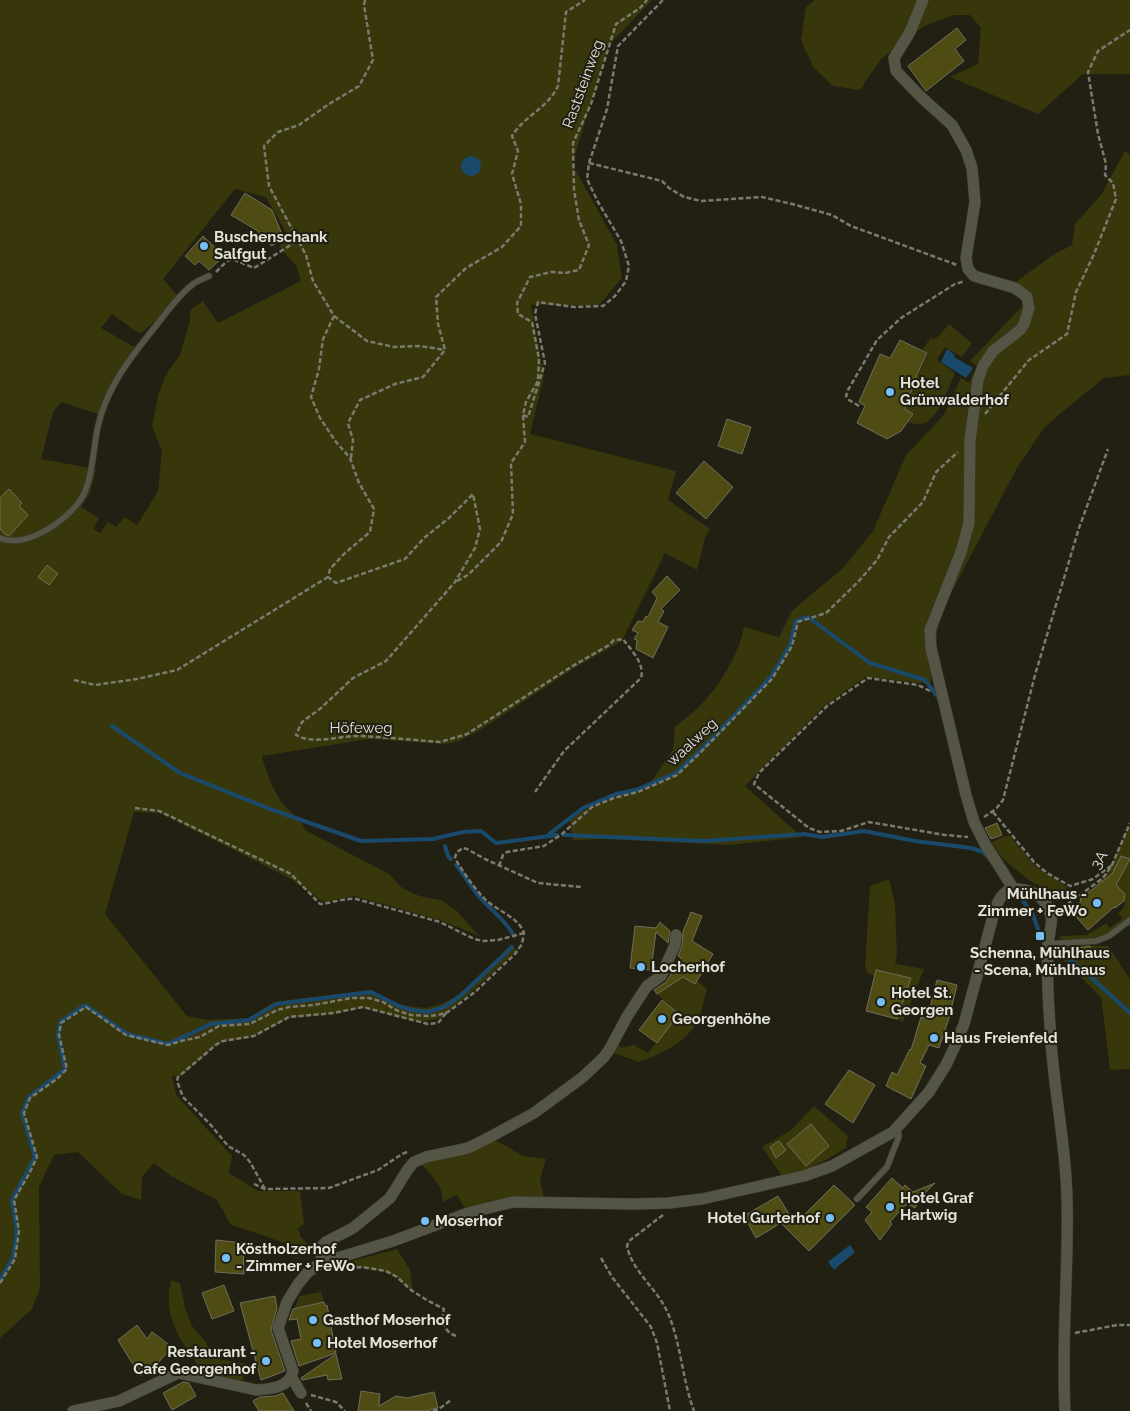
<svg xmlns="http://www.w3.org/2000/svg" width="1130" height="1411" font-family="Raleway,sans-serif">
<rect width="100%" height="100%" fill="#212013"/>
<!-- green -->
<g fill="#38360b" fill-rule="evenodd">
<path d="M0 0H652L609 45 572 164 617 245 622 278 599 305H531L544 376 530 434 676 471 668 500 710 529 705 538 697 570 665 553 622 641 576 667 480 730 459 741 445 744 369 739 262 756C265 771 275 795 285 806 295 817 298 814 305 830L389 874 401 887 419 896 441 900 457 911 479 936 440 920 354 896 323 902 291 879 160 813 134 812 105 914 187 1016 208 1020 248 1018 274 1002 370 990 399 1005 426 1008 442 1004 457 996 483 974 511 944 517 951 442 1018 419 1022 363 1008 332 1014 289 1018 254 1037 224 1042 217 1045 184 1074 179 1077 172 1076 176 1095 232 1156 229 1173 258 1191H300L304 1224 297 1229 300 1233V1236L311 1248 307 1251 262 1235 231 1225 217 1200 171 1176 154 1163 142 1177 141 1200 122 1194 78 1152 54 1155 39 1187 40 1288 32 1309 0 1338ZM235 189 266 197 288 236 279 247 296 265 301 281 218 323 203 301 190 310V320L180 355 167 373 159 392 152 426 162 451 158 491 137 525 125 517 116 527 108 522 100 533 93 529 99 518 81 507 90 493 96 469 41 459 53 412 61 402 104 416C113 393 123 369 139 350L101 328 112 314 140 334 181 300 163 279Z"/>
<polygon points="815,0 1130,0 1130,74 1083,74 1038,114 950,77 978,64 981,28 970,15 954,15 924,26 880,60 860,90 833,86 813,67 801,40 806,7"/>
<path d="M1125 151 1130 155V375L1104 378 1061 413 1044 428 1017 468 940 614 930 684 865 677 824 706 745 786 802 837 730 845 604 839 573 840 570 821 577 813 651 782 673 750 675 727C686 718 698 709 707 698 724 678 739 653 744 627L779 637 792 611 844 567 873 531 906 455 944 415 961 378 969 383 977 366 970 361 1030 298 1017 281 1053 255 1072 245 1075 224 1101 195Z"/>
<path d="M949 324 972 343 962 357 945 347 937 360 955 373C948 388 938 423 919 424 915 424 910 423 907 422L913 414 905 409 917 374 928 354 923 349 931 337 934 339 939 336Z"/>
<path d="M1130 823V920L1109 936 1079 943 1061 942 1060 936 1087 935 1106 923 1110 928 1123 918 1118 913C1127 907 1124 903 1125 893L1108 878 1094 888 1112 865Z"/>
<polygon points="1009,835 1035,866 1067,887 1061,901 1053,900 1043,888 1030,881 1004,860 991,842"/>
<polygon points="889,879 895,903 897,955 895,964 924,969 903,1022 897,1019 911,978 876,970 874,976 868,973 865,967 870,886"/>
<polygon points="1062,945 1108,946 1130,979 1130,1069 1110,1070 1101,997 1057,954"/>
<path d="M683 977 695 984 697 981 707 989C704 999 702 1013 696 1023 684 1045 661 1053 639 1062L614 1053 613 1050 619 1045 621 1048 634 1045 648 1053 679 1014 657 994Z"/>
<path d="M814 1106 848 1136 846 1148C824 1161 808 1171 782 1176L762 1147 790 1131Z"/>
<path d="M490 1137 523 1156 546 1159 540 1180 545 1202 468 1213 457 1195 442 1202C444 1185 430 1174 419 1162Z"/>
<polygon points="397,1249 410,1270 413,1292 396,1277 385,1272 364,1268 336,1271 325,1268"/>
<path d="M171 1280 180 1283 185 1308 192 1326 206 1342 213 1358 246 1364 242 1383C234 1382 215 1380 208 1376 202 1372 195 1362 191 1355 174 1330 164 1311 171 1280Z"/>
<polygon points="321,1292 324,1302 294,1309 300,1296"/>
</g>
<!-- water -->
<g fill="#1a4a6b">
<circle cx="471" cy="166" r="10"/>
<polygon points="947,349 955,355 954,357 973,368 966,378 941,362"/>
<polygon points="850,1245 855,1252 834,1270 828,1262"/>
</g>
<g fill="none" stroke-linecap="round" stroke-linejoin="round">
<!-- stream -->
<g stroke="#1a4a6b" stroke-width="4">
<polyline points="112,726 180,773 270,809 361,841 433,839 463,832 481,831 496,843 557,835"/>
<polyline points="548,835 583,808 616,794 636,790 676,773 700,751 771,677 790,645 796,621 808,617 870,663 925,680 938,697"/>
<polyline points="564,835 704,841 804,834 822,837 864,831 915,841 971,848 983,852 987,856"/>
<polyline points="445,846 448,856 451,859"/>
<path d="M456 865C464 874 470 885 477 894 488 908 507 921 514 936"/>
<polyline points="1022,899 1033,915 1039,932"/>
<polyline points="1058,950 1083,970 1130,1013"/>
<polyline points="0,1280 13,1258 17,1231 12,1200 35,1157 22,1113 29,1097 65,1069 58,1035 60,1022 85,1005 127,1034 168,1044 211,1024 249,1020 276,1004 371,992 399,1006 411,1010 428,1012 444,1007 459,997 512,947"/>
</g>
</g>
<!-- building -->
<g fill="#4f4c13" stroke="#6f6e5e">
<polygon points="957,28 966,40 955,49 964,61 926,91 908,66"/>
<polygon points="245,193 272,210 284,239 271,246 268,236 262,238 258,231 231,215"/>
<polygon points="203,236 224,256 209,270 199,261 195,265 185,256"/>
<polygon points="900,340 927,353 917,374 905,409 913,414 901,431 887,439 857,423 865,406 859,402 880,354 890,358"/>
<polygon points="727,419 751,427 742,454 718,446"/>
<polygon points="704,461 733,487 706,519 676,493"/>
<polygon points="9,489 22,503 19,506 28,515 10,535 6,535 0,529 0,498"/>
<polygon points="47,565 58,574 49,585 38,577"/>
<polygon points="667,576 680,590 661,609 664,611 658,622 668,627 653,658 636,649 637,640 634,639 638,633 632,630 638,621 643,622 646,616 648,617 657,598 652,592"/>
<polygon points="997,823 1002,835 991,839 985,828"/>
<polygon points="1121,856 1130,859 1116,885 1125,894 1124,901 1115,908 1114,907 1088,930 1071,911 1081,901 1080,899 1112,874"/>
<polygon points="691,912 702,916 692,941 713,954 695,984 683,977 657,994 654,990 666,982 681,958 678,956 682,946 683,932"/>
<polygon points="660,922 670,931 668,943 656,932 651,970 630,968 635,926 656,928"/>
<polygon points="1090,946 1091,957 1075,959 1073,949"/>
<polygon points="876,970 911,978 897,1019 866,1011"/>
<polygon points="937,980 957,985 949,1018 939,1048 929,1045 920,1063 926,1066 911,1099 886,1086 892,1072 897,1075 910,1049 911,1050 921,1017 927,1019"/>
<polygon points="662,1000 679,1014 657,1043 639,1030"/>
<polygon points="849,1070 875,1085 853,1123 825,1104"/>
<polygon points="811,1124 829,1146 806,1166 787,1144"/>
<polygon points="779,1141 786,1150 776,1158 770,1147"/>
<polygon points="892,1178 903,1188 905,1185 913,1192 935,1183 920,1198 915,1208 908,1204 904,1206 890,1222 892,1224 880,1240 865,1220 872,1212 866,1207"/>
<polygon points="834,1185 855,1205 809,1251 781,1223 756,1238 744,1216 778,1196 795,1224"/>
<polygon points="216,1240 243,1243 244,1274 215,1272"/>
<polygon points="224,1285 234,1311 212,1319 202,1293"/>
<polygon points="275,1296 277,1308 271,1330 285,1371 261,1380 240,1303"/>
<polygon points="324,1302 325,1306 327,1305 336,1353 299,1366 291,1341 301,1339 297,1319 289,1320 293,1309"/>
<polygon points="137,1325 147,1339 152,1332 172,1347 158,1363 140,1376 118,1340"/>
<polygon points="336,1354 342,1379 328,1380 327,1375 302,1380 301,1378"/>
<polygon points="183,1382 189,1383 196,1396 172,1410 163,1393"/>
<polygon points="361,1391 380,1394 379,1406 396,1396 407,1398 434,1392 438,1408 426,1411 358,1411"/>
<polygon points="283,1393 294,1411 259,1411 253,1401 260,1397 275,1396"/>
</g>
<g fill="none" stroke-linecap="round" stroke-linejoin="round">
<defs>
<g id="lane">
<path d="M0 538C26 549 67 521 81 499 93 480 93 448 98 426 107 385 134 353 159 322 169 309 179 295 192 285 196 281 203 279 209 276"/>
<polyline points="1048,944 1096,941 1109,936 1130,920"/>
<polyline points="857,1199 887,1167 899,1136 897,1128"/>
</g>
<g id="street">
<polyline points="923,0 910,32 894,58 896,71 920,96 952,125 966,150 972,168 975,202 966,258 968,269 974,276 1015,288 1027,297 1029,308 1024,324 1020,330 993,351 983,366 978,380 970,440 969,523 961,552 930,630 931,648 966,795 974,822 985,844 1013,888"/>
<polyline points="321,1263 322,1246 326,1242 353,1228 390,1198 408,1169 414,1162 426,1157 468,1148 490,1137 534,1113 583,1077 604,1057 609,1050 628,1015 647,986 661,976 675,945 676,935"/>
<polyline points="292,1378 301,1393"/>
<path d="M73 1411 119 1401 178 1373 256 1390C271 1389 289 1388 293 1371L278 1328 287 1302 298 1284 308 1272 321 1263 393 1241 468 1213 513 1202 634 1204 669 1203 702 1199 742 1190 804 1176 832 1166 893 1132 929 1092 946 1065 955 1046 964 1024 995 909C999 899 1005 887 1018 889 1034 890 1047 899 1051 916 1053 925 1048 936 1048 946 1047 972 1048 999 1050 1025 1052 1083 1066 1141 1067 1199 1069 1269 1061 1340 1065 1411"/>
</g>
</defs>
<!-- lane casing -->
<use href="#lane" stroke="#3b3a31" stroke-width="7"/>
<!-- street casing -->
<use href="#street" stroke="#3b3a31" stroke-width="12"/>
<!-- path -->
<g stroke="#7b7a6f" stroke-width="2.5" stroke-dasharray="5 2.5" stroke-linecap="butt">
<path d="M365 0 364 5 373 60 359 86 329 104 299 125 278 132 264 146 269 186 306 255 313 281 334 316 323 339 319 369 311 397 320 418 336 442 350 458 359 483 374 509 370 532 345 553 330 569 328 577 336 583 405 559 424 538 449 518 473 494 480 529 475 548 455 582 386 661 353 678 321 708 302 722 296 735C314 745 337 736 358 736 385 737 413 740 440 742L467 734 571 667 609 645 614 640 623 639C631 650 645 663 641 678L564 751 535 792"/>
<polyline points="589,163 607,109 618,46 663,0"/>
<polyline points="216,272 227,261 232,259 254,268 297,241"/>
<polyline points="334,316 367,341 394,347 420,346 445,350"/>
<polyline points="859,406 849,400 846,396 848,390 877,340 901,318 955,284 965,281"/>
<polyline points="985,414 1029,360 1067,334 1076,292 1094,254 1116,199 1113,183 1105,175 1106,164 1098,134 1088,72 1098,51 1130,30"/>
<polyline points="523,415 528,417 545,363 535,314 538,302 574,307 603,306 615,296 626,281 629,266 621,241 598,202 587,179 589,163 662,181 669,188 684,197 701,201 762,197 792,204 832,215 851,226 957,265"/>
<path d="M351 458 353 440 348 423 360 400 395 384 423 377 445 350 438 324 436 297 466 268 502 247 521 226V204L512 174 518 151 512 136C524 116 548 108 558 86L566 12 585 0"/>
<polyline points="457,581 468,575 501,542 513,514 511,463 525,442 523,415 526,402 538,381 539,359 532,322 518,314 517,303 530,277 551,272 565,273 579,270 589,245 579,220 574,190 573,143 591,104 616,24 640,8 647,0"/>
<polyline points="74,680 95,685 137,679 177,670 328,577"/>
<polyline points="930,691 918,685 868,678 827,706 759,773 754,784 809,828 820,832 841,831 869,822 945,835 968,837"/>
<path d="M135 808 159 811 291 874 320 904C332 903 344 898 356 899L440 922 474 939 483 941 498 940 524 933"/>
<polyline points="993,812 1034,862 1047,873 1070,886 1093,879 1112,865"/>
<polyline points="984,817 996,809 1003,800 1035,675 1079,528 1108,449"/>
<polyline points="499,866 503,855 507,852 544,846 562,834 592,807 614,798 638,792 677,775 701,752 772,679 792,646 798,622 826,613 858,582 877,560 889,537 923,502 936,472 958,452"/>
<polyline points="1061,909 1103,878 1112,865 1130,823"/>
<polyline points="254,1184 265,1189 329,1188 378,1170 402,1154 407,1152"/>
<polyline points="265,1189 250,1162 244,1155 228,1146 210,1124 183,1097 177,1081 178,1077 217,1044 223,1041 254,1036 289,1017 334,1013 363,1007 428,1024 438,1023 446,1013"/>
<path d="M663 1215 629 1241 627 1246C632 1271 656 1288 667 1311 681 1342 682 1379 694 1411"/>
<polyline points="601,1258 612,1277 651,1327 657,1343 670,1411"/>
<path d="M349 1268 362 1267 386 1271 397 1277 411 1290 425 1299 444 1309C441 1321 444 1333 457 1336"/>
<path d="M0 1283 15 1259 19 1231 14 1200 29 1174 37 1157 24 1113 30 1098 58 1078 67 1069 59 1035 61 1023 86 1007 126 1035 168 1045 181 1041 200 1037 219 1026 250 1024 277 1010 289 1007 314 1005 351 998H369L383 1002 396 1010 411 1015 429 1016 438 1015 448 1012 475 992 515 954 522 944 524 933C518 916 496 911 484 898 473 887 464 873 456 860L455 857 457 852 463 848 467 849 485 859 538 883 581 887"/>
<polyline points="1075,1333 1117,1325 1130,1325"/>
<polyline points="311,1395 336,1402 345,1411"/>
<polyline points="306,1403 311,1411"/>
<polyline points="433,1411 439,1409 451,1400"/>
</g>
<!-- lane -->
<use href="#lane" stroke="#555545" stroke-width="5.5"/>
<!-- street -->
<use href="#street" stroke="#555545" stroke-width="11"/>
</g>
<!-- markers -->
<g fill="#77bff7" stroke="#212013" stroke-width="2">
<circle cx="204" cy="246" r="5"/>
<circle cx="890" cy="392" r="5"/>
<circle cx="1097" cy="903" r="5"/>
<rect x="1035" y="931" width="10" height="10" rx="2.5"/>
<circle cx="641" cy="967" r="5"/>
<circle cx="881" cy="1002" r="5"/>
<circle cx="662" cy="1019" r="5"/>
<circle cx="934" cy="1038" r="5"/>
<circle cx="890" cy="1207" r="5"/>
<circle cx="830" cy="1218" r="5"/>
<circle cx="425" cy="1221" r="5"/>
<circle cx="226" cy="1258" r="5"/>
<circle cx="313" cy="1320" r="5"/>
<circle cx="317" cy="1343" r="5"/>
<circle cx="266" cy="1361" r="5"/>
</g>
<g text-anchor="middle" dominant-baseline="central" stroke-width="4" stroke-linejoin="round" paint-order="stroke">
<!-- street labels -->
<g font-size="15" fill="#e3e3da" stroke="#212013">
<text transform="translate(583 84) rotate(-70)">Raststeinweg</text>
<text x="361" y="728">Höfeweg</text>
<text transform="translate(692 742) rotate(-43)">waalweg</text>
<text transform="translate(1099 860) rotate(-59)">3A</text>
</g>
<!-- poi labels -->
<g font-size="15" font-weight="bold" fill="#e3e3da" stroke="#212013" text-anchor="start">
<text x="214" y="237">Buschenschank<tspan x="214" dy="17">Salfgut</tspan></text>
<text x="900" y="383">Hotel<tspan x="900" dy="17">Grünwalderhof</tspan></text>
<text x="1087" y="894" text-anchor="end">Mühlhaus -<tspan x="1087" dy="17">Zimmer + FeWo</tspan></text>
<text x="1040" y="953" text-anchor="middle">Schenna, Mühlhaus<tspan x="1040" dy="17">- Scena, Mühlhaus</tspan></text>
<text x="651" y="967">Locherhof</text>
<text x="891" y="993">Hotel St.<tspan x="891" dy="17">Georgen</tspan></text>
<text x="672" y="1019">Georgenhöhe</text>
<text x="944" y="1038">Haus Freienfeld</text>
<text x="900" y="1198">Hotel Graf<tspan x="900" dy="17">Hartwig</tspan></text>
<text x="820" y="1218" text-anchor="end">Hotel Gurterhof</text>
<text x="435" y="1221">Moserhof</text>
<text x="236" y="1249">Köstholzerhof<tspan x="236" dy="17">- Zimmer + FeWo</tspan></text>
<text x="323" y="1320">Gasthof Moserhof</text>
<text x="327" y="1343">Hotel Moserhof</text>
<text x="256" y="1352" text-anchor="end">Restaurant -<tspan x="256" dy="17">Cafe Georgenhof</tspan></text>
</g>
</g>
</svg>
